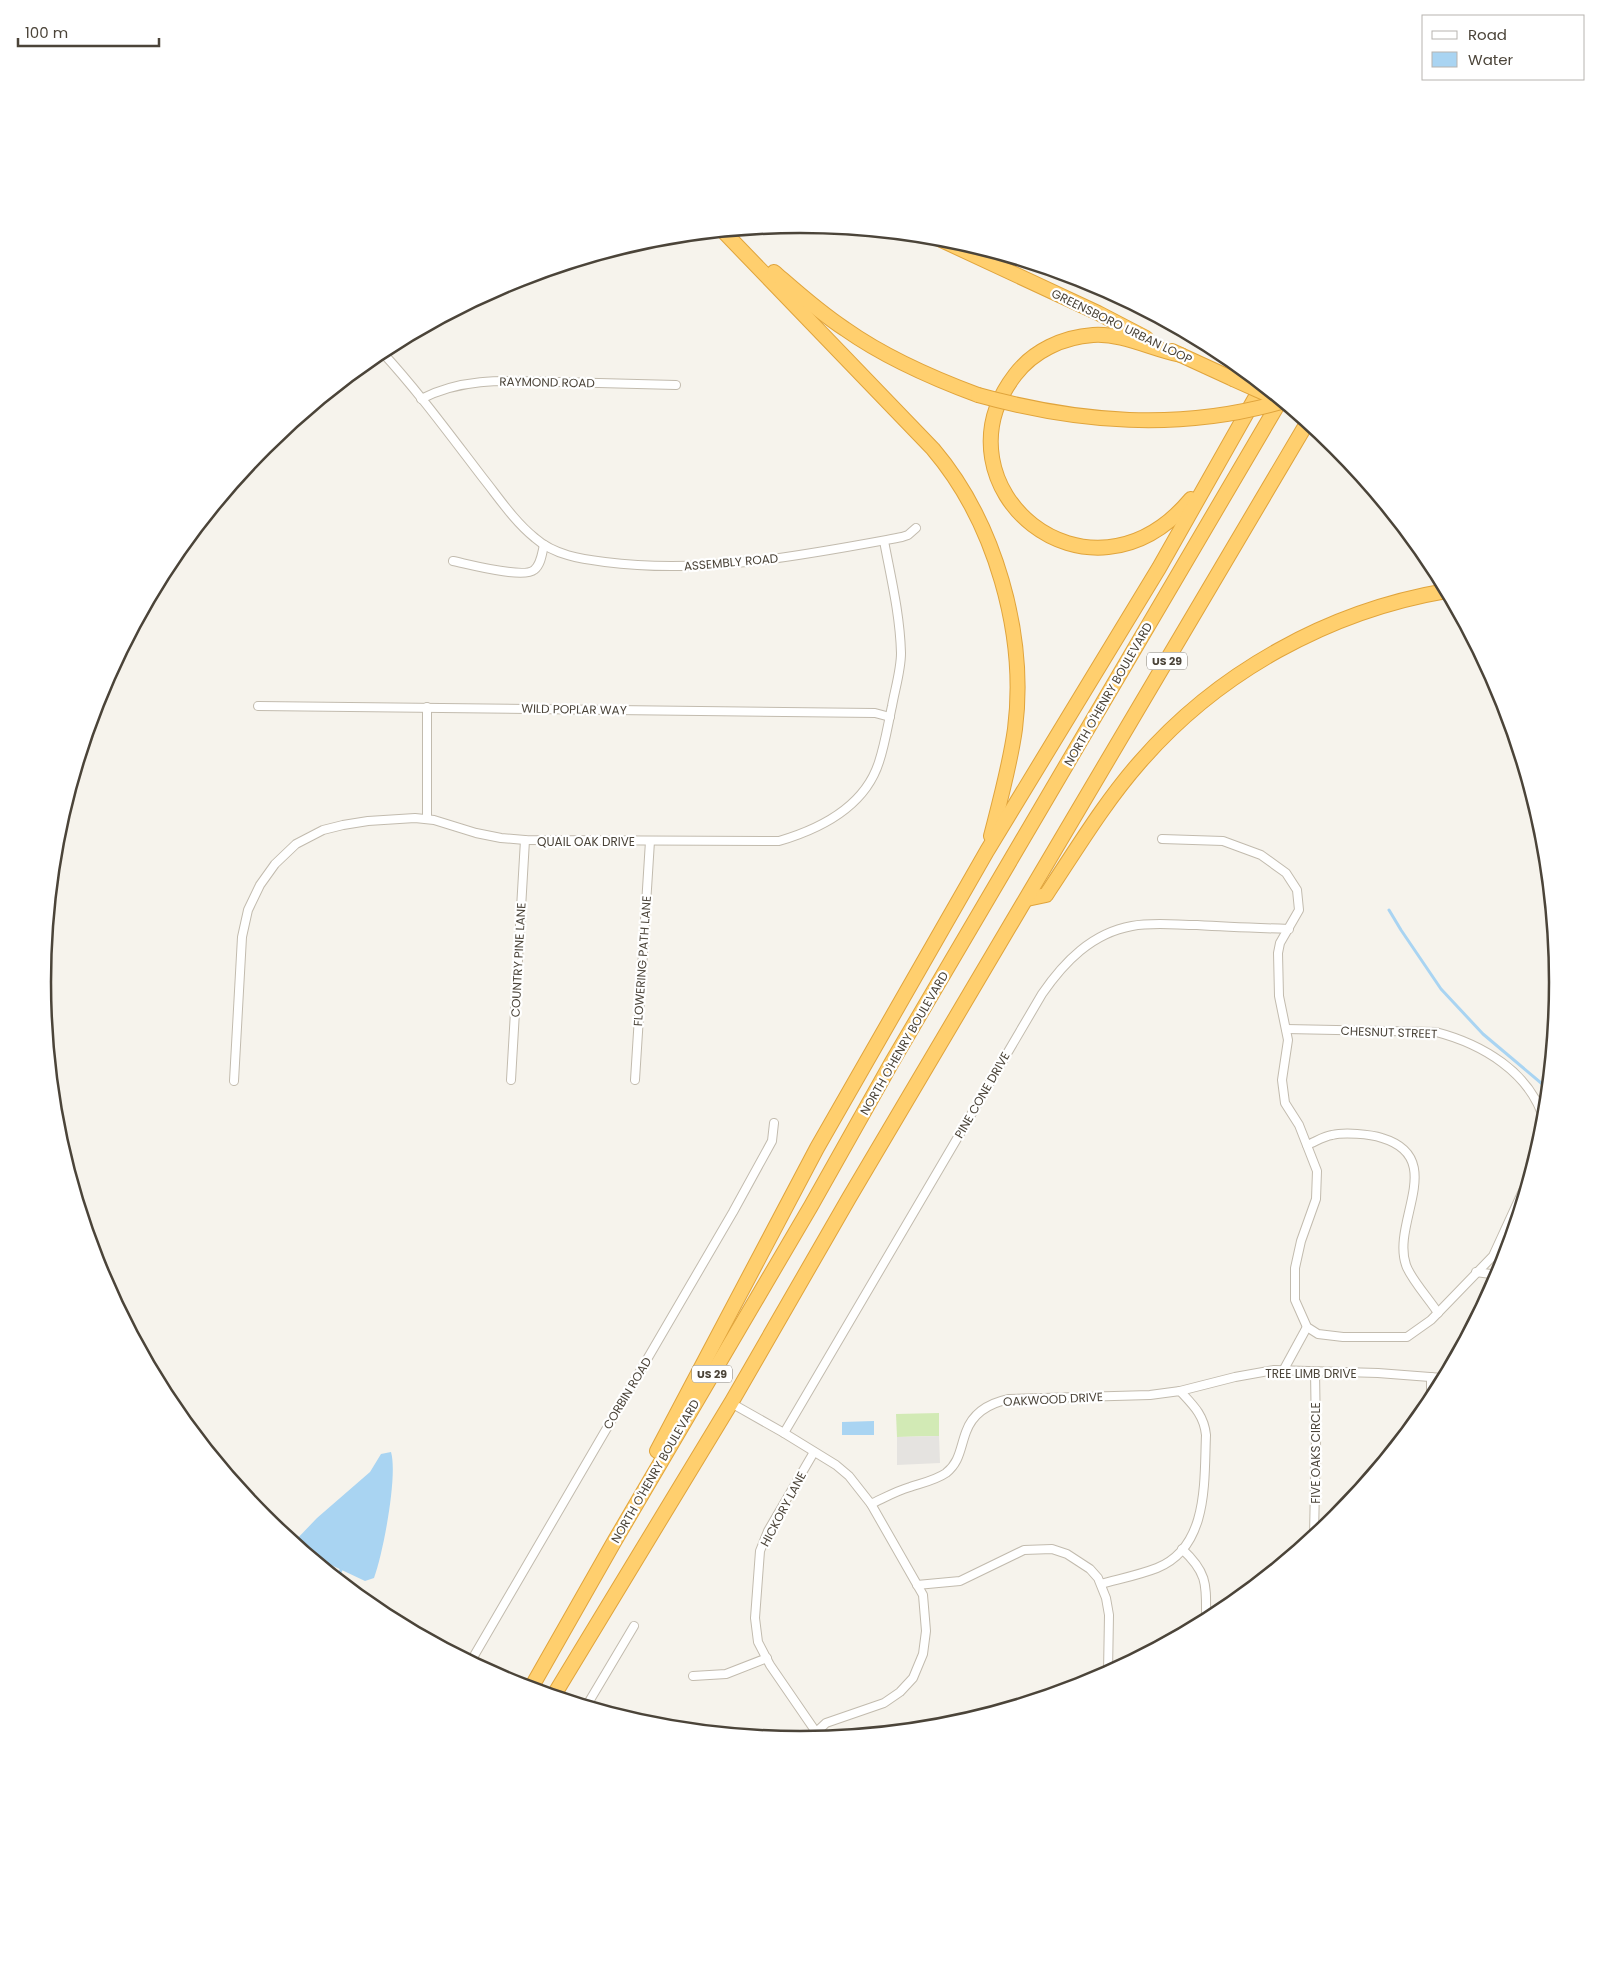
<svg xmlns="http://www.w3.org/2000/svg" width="1600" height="1964" font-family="Poppins,sans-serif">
<rect width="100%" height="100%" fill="#f6f3ec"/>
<!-- green -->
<polygon fill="#d2eab5" points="939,1413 939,1436 897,1437 896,1414"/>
<!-- parking -->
<polygon fill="#e5e3e0" points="939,1436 940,1463 897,1465 897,1437"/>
<!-- water -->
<g fill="#a9d4f2">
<polygon points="874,1421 874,1435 842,1435 842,1422"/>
<path d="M391 1452C398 1475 383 1554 374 1578L365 1581 310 1555 294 1542 317 1518 370 1472 381 1454Z"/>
</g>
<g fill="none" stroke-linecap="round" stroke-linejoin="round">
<!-- stream -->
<g stroke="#a9d4f2" stroke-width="3">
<polyline points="1389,910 1401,930 1441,989 1483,1034 1547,1088"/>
<polyline points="338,1578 342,1567"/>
</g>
<defs>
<g id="street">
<path d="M381 351C418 391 450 435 483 478 499 498 514 521 535 538 554 555 581 559 605 562 705 575 804 555 902 537L908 535 916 528"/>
<path d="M421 399C465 376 512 381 560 382 599 383 637 384 676 385"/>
<path d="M453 561C468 564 523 579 534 570 541 565 542 553 544 545"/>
<polyline points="258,706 875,713 890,717"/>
<polyline points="427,819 427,707"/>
<polyline points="1162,839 1223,841 1261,855 1286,873 1297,890 1299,910 1280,943 1278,953 1279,996 1288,1040 1282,1080 1285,1103 1299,1125 1317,1171 1316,1199 1301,1241 1295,1268 1295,1300 1307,1327 1318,1334 1343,1337 1407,1337 1431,1320 1493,1256 1527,1182"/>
<path d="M1286 1029 1436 1032C1482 1044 1530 1072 1544 1120"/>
<polyline points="511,1080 525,840"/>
<polyline points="635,1080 650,841"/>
<path d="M234 1081 242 937 248 910 260 885 275 864 296 844 323 830 343 825 368 821 415 818 434 820 476 833 501 838 525 840 779 841C820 829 865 806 879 762 885 744 888 724 892 706 895 689 901 670 901 653 900 615 891 578 884 541"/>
<path d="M1307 1145C1315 1142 1324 1136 1332 1135 1344 1132 1370 1134 1382 1138 1448 1158 1391 1222 1406 1265 1410 1278 1430 1300 1438 1313"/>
<polyline points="1476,1272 1498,1275"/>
<polyline points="1283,1371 1307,1327"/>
<polyline points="1180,1391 1235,1377 1274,1370 1378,1373 1443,1378"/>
<polyline points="1431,1401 1431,1377"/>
<polyline points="731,1403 784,1433 836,1465 849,1476 871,1504 923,1595 926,1631 923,1654 913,1678 900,1692 884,1703 826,1723 809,1739"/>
<path d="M784 1433 1042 994C1064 962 1092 933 1132 926 1153 922 1176 925 1197 925 1228 927 1258 928 1289 929"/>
<polyline points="814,1452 768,1531 760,1551 755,1618 758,1642 770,1665 816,1732"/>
<path d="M871 1504C884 1498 896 1491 910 1487 922 1483 936 1480 946 1473 960 1462 960 1448 966 1432 973 1412 990 1403 1009 1399L1150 1395 1180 1391C1193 1405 1204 1415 1206 1435 1204 1481 1209 1547 1157 1568 1139 1575 1119 1579 1101 1584"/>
<polyline points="1314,1536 1316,1436 1315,1371"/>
<path d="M1182 1549C1209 1574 1206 1586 1206 1620"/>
<polyline points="917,1585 960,1581 1024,1550 1052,1549 1067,1554 1090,1569 1098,1578 1106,1598 1109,1615 1108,1672"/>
<polyline points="471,1661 733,1212 772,1141 774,1123"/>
<polyline points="693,1676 726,1674 767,1658"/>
<polyline points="1045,1695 1063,1690"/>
<polyline points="587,1705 634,1626"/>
</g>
<g id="highway">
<path d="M724 232 933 449C995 522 1027 634 1015 729 1010 765 1000 801 991 836"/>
<polyline points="937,238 1098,313 1146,338"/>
<path d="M774 272C797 292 819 312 845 329 886 358 932 378 978 395"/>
<polyline points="1172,351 1233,379"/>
<path d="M1181 355C1151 349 1123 333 1093 335 1063 337 1033 351 1015 375 930 486 1088 622 1191 499"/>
<path d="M1027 899 1046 895C1076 850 1104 803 1140 762 1218 672 1329 611 1446 591"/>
<polyline points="657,1451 817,1148 987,851 1159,568 1262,386"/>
<polyline points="531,1688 614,1542 811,1206 892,1062 1280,401"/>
<polyline points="554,1695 731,1403 849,1198 1307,423"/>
</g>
</defs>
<!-- street casing -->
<use href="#street" stroke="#c2bbae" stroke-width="10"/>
<!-- highway casing -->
<use href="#highway" stroke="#e0a43c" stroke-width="16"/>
<!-- street -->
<use href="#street" stroke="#fff" stroke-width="8"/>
<!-- highway -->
<use href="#highway" stroke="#ffcf6e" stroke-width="14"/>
<defs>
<g id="highway-bridge">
<polyline points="1233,379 1280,400"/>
<path d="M978 395C1079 423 1179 431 1281 402"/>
</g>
</defs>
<!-- highway-bridge casing -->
<use href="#highway-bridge" stroke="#e0a43c" stroke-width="16" stroke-linecap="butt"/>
<!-- highway-bridge -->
<use href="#highway-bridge" stroke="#ffcf6e" stroke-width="14"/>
</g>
<g text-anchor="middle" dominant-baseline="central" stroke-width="4.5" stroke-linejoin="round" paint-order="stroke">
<!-- shield labels -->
<g fill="#fff" stroke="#817c74" stroke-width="1">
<rect x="1147" y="652.5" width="40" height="17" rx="4"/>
<rect x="692" y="1365.5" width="40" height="17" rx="4"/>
</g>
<g font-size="11" font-weight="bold" fill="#4b4439">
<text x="1167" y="661">US 29</text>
<text x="712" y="1374">US 29</text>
</g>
<!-- street labels -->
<g font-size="12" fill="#4b4439" stroke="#fff">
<text transform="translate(1122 326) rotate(26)">GREENSBORO URBAN LOOP</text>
<text transform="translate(547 382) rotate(1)">RAYMOND ROAD</text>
<text transform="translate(731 562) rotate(-5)">ASSEMBLY ROAD</text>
<text transform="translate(1108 694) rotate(-60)">NORTH O'HENRY BOULEVARD</text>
<text transform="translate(574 709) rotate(1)">WILD POPLAR WAY</text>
<text x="586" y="841">QUAIL OAK DRIVE</text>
<text transform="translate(518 960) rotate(-87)">COUNTRY PINE LANE</text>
<text transform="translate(642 961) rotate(-86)">FLOWERING PATH LANE</text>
<text transform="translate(1389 1032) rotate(2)">CHESNUT STREET</text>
<text transform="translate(904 1043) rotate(-60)">NORTH O'HENRY BOULEVARD</text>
<text transform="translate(982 1095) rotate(-60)">PINE CONE DRIVE</text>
<text x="1311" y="1373">TREE LIMB DRIVE</text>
<text transform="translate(627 1393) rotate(-59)">CORBIN ROAD</text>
<text transform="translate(1053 1399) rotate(-3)">OAKWOOD DRIVE</text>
<text transform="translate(1315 1453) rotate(-90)">FIVE OAKS CIRCLE</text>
<text transform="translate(655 1471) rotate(-60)">NORTH O'HENRY BOULEVARD</text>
<text transform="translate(783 1509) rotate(-62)">HICKORY LANE</text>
</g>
</g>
<!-- crop -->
<path d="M0 0H1600V1964H0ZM51 982a749 749 0 1 1 1498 0a749 749 0 1 1-1498 0Z" fill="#fff" fill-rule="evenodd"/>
<path fill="none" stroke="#4b4439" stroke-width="2.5" d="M51 982a749 749 0 1 1 1498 0a749 749 0 1 1-1498 0Z"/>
<!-- legend -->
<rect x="1422" y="15" width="162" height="65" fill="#ffffff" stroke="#b7b4b0"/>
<rect x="1432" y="31" width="25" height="8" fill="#ffffff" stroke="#b7b4b0"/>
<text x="1468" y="40" font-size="15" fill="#4b4439">Road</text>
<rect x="1432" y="52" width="25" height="15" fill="#a9d4f2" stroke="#b7b4b0"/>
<text x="1468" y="65" font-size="15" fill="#4b4439">Water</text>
<!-- scale -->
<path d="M18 38v8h141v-8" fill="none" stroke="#4b4439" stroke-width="2.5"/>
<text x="25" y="38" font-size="15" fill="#4b4439" stroke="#ffffff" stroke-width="4" paint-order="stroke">100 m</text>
</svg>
